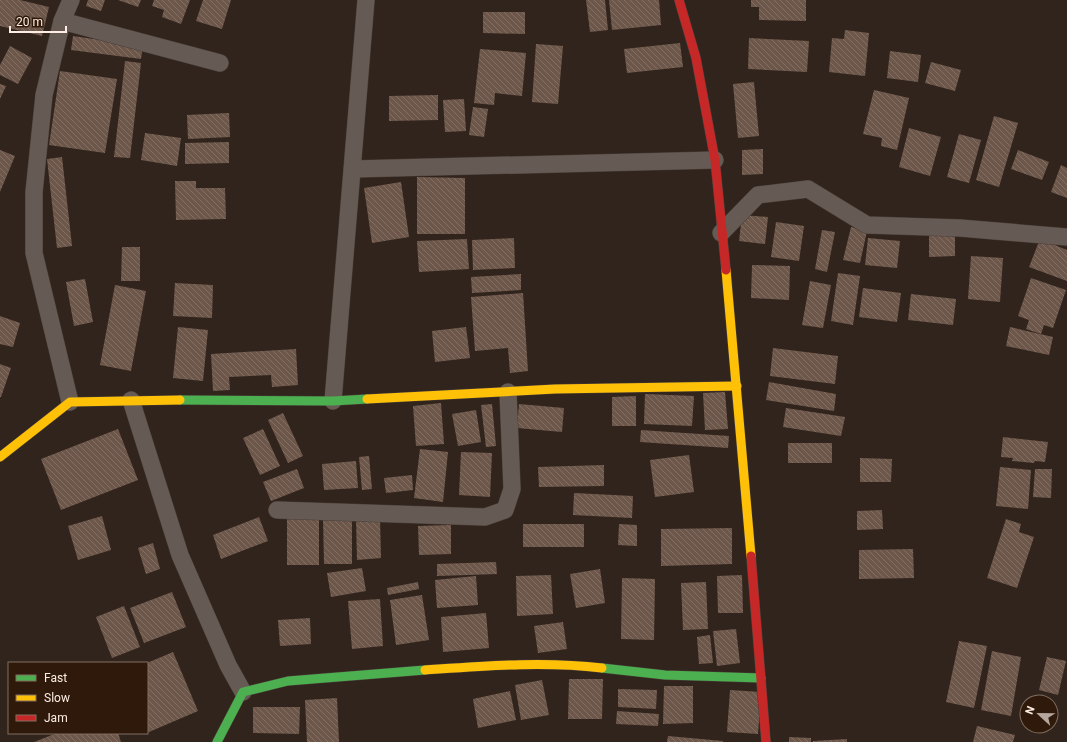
<svg xmlns="http://www.w3.org/2000/svg" width="1067" height="742" font-family="Roboto,sans-serif">
<defs>
<pattern id="building-back-hatch" width="6" height="6" patternUnits="userSpaceOnUse"><rect width="6" height="6" fill="#6d574a"/><path d="M-1 5l2 2M0 0l6 6M5-1l2 2" fill="none" stroke="#836f64"/></pattern>
</defs>
<rect width="100%" height="100%" fill="#31241c"/>
<!-- building -->
<g fill="url(#building-back-hatch)">
<polygon points="0,0 20,0 49,7 42,36 0,26"/>
<polygon points="88,0 105,0 101,11 86,6"/>
<polygon points="118,0 141,0 138,7"/>
<polygon points="154,0 190,0 181,24 162,17 164,10 152,6"/>
<polygon points="203,0 231,0 222,29 196,21"/>
<polygon points="586,0 605,0 608,30 590,32"/>
<polygon points="609,0 659,0 661,25 612,30"/>
<polygon points="751,0 806,0 806,21 759,20 759,7 751,7"/>
<polygon points="483,12 525,12 525,34 483,33"/>
<polygon points="845,30 869,33 865,76 829,72 832,38 844,39"/>
<polygon points="73,36 143,46 141,59 71,50"/>
<polygon points="749,38 809,41 807,72 748,69"/>
<polygon points="680,43 683,67 627,73 624,49"/>
<polygon points="536,44 563,46 558,104 532,102"/>
<polygon points="10,46 32,58 18,84 0,75 0,65"/>
<polygon points="480,49 526,53 522,96 495,93 494,105 474,103"/>
<polygon points="890,51 921,55 918,82 887,78"/>
<polygon points="125,61 141,63 130,158 114,157"/>
<polygon points="931,62 961,70 955,91 925,83"/>
<polygon points="60,71 117,79 105,153 49,145"/>
<polygon points="754,82 759,136 738,138 733,84"/>
<polygon points="0,84 6,86 0,99"/>
<polygon points="874,90 909,98 897,150 881,146 882,138 863,134"/>
<polygon points="438,95 438,120 389,121 389,96"/>
<polygon points="464,99 466,131 445,132 443,100"/>
<polygon points="473,107 488,109 484,137 469,135"/>
<polygon points="229,113 230,137 188,139 187,115"/>
<polygon points="994,116 1018,123 999,187 976,180"/>
<polygon points="909,128 941,137 930,176 899,167"/>
<polygon points="145,133 181,138 177,166 141,160"/>
<polygon points="959,134 981,140 969,183 947,177"/>
<polygon points="229,142 229,163 185,164 185,143"/>
<polygon points="763,149 763,174 742,175 742,150"/>
<polygon points="0,150 15,156 0,192"/>
<polygon points="1018,150 1049,162 1042,180 1011,169"/>
<polygon points="62,157 72,246 57,248 47,159"/>
<polygon points="1061,165 1067,168 1067,198 1051,192"/>
<polygon points="417,177 465,178 465,234 417,234"/>
<polygon points="175,181 196,181 196,188 225,188 226,219 176,220"/>
<polygon points="401,182 409,237 372,243 364,188"/>
<polygon points="742,215 768,217 765,244 739,241"/>
<polygon points="776,222 804,226 799,261 771,257"/>
<polygon points="851,227 867,231 860,263 843,260"/>
<polygon points="822,230 835,232 827,272 815,269"/>
<polygon points="929,236 955,236 955,256 929,257"/>
<polygon points="514,238 515,268 473,270 472,240"/>
<polygon points="868,238 900,241 897,268 865,265"/>
<polygon points="467,239 469,269 419,272 417,241"/>
<polygon points="1040,239 1067,250 1067,281 1029,267"/>
<polygon points="122,247 140,247 140,281 121,281"/>
<polygon points="971,256 1003,258 1000,302 968,299"/>
<polygon points="752,265 790,266 789,300 751,298"/>
<polygon points="838,273 860,276 853,325 831,321"/>
<polygon points="521,274 521,290 472,293 471,277"/>
<polygon points="1031,278 1066,290 1053,328 1044,325 1041,334 1026,329 1029,320 1018,316"/>
<polygon points="85,279 93,322 74,326 66,282"/>
<polygon points="810,281 831,285 823,328 802,325"/>
<polygon points="175,283 213,285 212,318 173,316"/>
<polygon points="115,285 146,291 131,371 100,365"/>
<polygon points="863,288 901,293 897,322 859,317"/>
<polygon points="523,293 528,371 510,373 508,348 475,351 471,297"/>
<polygon points="911,294 956,299 953,325 908,320"/>
<polygon points="0,316 20,323 13,347 0,344"/>
<polygon points="178,327 208,330 203,381 173,378"/>
<polygon points="466,327 470,358 435,362 432,331"/>
<polygon points="1010,327 1053,337 1049,355 1006,346"/>
<polygon points="773,348 838,356 835,384 770,376"/>
<polygon points="296,349 298,385 272,387 271,375 229,377 230,390 213,391 211,354"/>
<polygon points="0,364 11,368 1,397 0,397"/>
<polygon points="769,382 836,394 834,411 766,400"/>
<polygon points="725,392 728,429 705,430 703,393"/>
<polygon points="645,394 694,396 692,426 644,424"/>
<polygon points="636,396 636,426 612,426 612,397"/>
<polygon points="441,403 444,444 416,446 413,406"/>
<polygon points="492,404 496,446 486,447 481,405"/>
<polygon points="519,404 564,408 562,432 517,428"/>
<polygon points="786,408 845,417 841,436 783,427"/>
<polygon points="476,410 481,442 458,446 452,414"/>
<polygon points="283,413 303,456 288,463 268,420"/>
<polygon points="118,429 138,480 61,510 41,459"/>
<polygon points="263,429 280,466 260,475 243,438"/>
<polygon points="641,430 729,436 728,448 640,442"/>
<polygon points="1003,437 1048,442 1045,462 1035,461 1034,463 1012,461 1013,458 1001,457"/>
<rect x="788" y="443" width="44" height="20"/>
<polygon points="420,449 448,452 443,502 414,498"/>
<polygon points="461,452 492,453 490,497 459,495"/>
<polygon points="689,455 694,492 655,497 650,460"/>
<polygon points="369,456 372,489 362,490 359,457"/>
<polygon points="860,458 892,459 891,482 860,482"/>
<polygon points="356,461 358,488 324,490 322,464"/>
<polygon points="604,465 604,486 539,487 538,467"/>
<polygon points="1000,467 1031,470 1028,509 996,506"/>
<polygon points="297,469 304,488 271,501 263,482"/>
<polygon points="1035,469 1052,469 1051,498 1033,497"/>
<polygon points="412,475 413,490 386,493 384,478"/>
<polygon points="574,493 633,496 632,518 573,515"/>
<polygon points="882,510 883,529 857,530 857,511"/>
<polygon points="102,516 111,550 78,560 68,526"/>
<polygon points="259,517 268,541 221,559 213,535"/>
<polygon points="323,518 352,518 352,564 324,564"/>
<polygon points="380,518 381,558 357,560 356,519"/>
<rect x="287" y="519" width="32" height="46"/>
<polygon points="1006,519 1021,524 1019,532 1034,537 1017,588 987,578"/>
<rect x="523" y="524" width="61" height="23"/>
<polygon points="619,524 637,525 637,546 618,545"/>
<polygon points="451,525 451,554 419,555 418,526"/>
<polygon points="732,528 732,564 661,566 661,529"/>
<polygon points="153,543 160,569 146,574 138,548"/>
<polygon points="913,549 914,578 859,579 859,550"/>
<polygon points="496,562 497,574 437,576 437,564"/>
<polygon points="362,568 366,591 331,597 327,573"/>
<polygon points="600,569 605,603 576,608 570,574"/>
<polygon points="551,575 553,614 517,616 516,576"/>
<polygon points="742,575 743,613 718,613 717,576"/>
<polygon points="476,576 478,605 437,608 435,580"/>
<polygon points="622,578 655,579 654,640 621,639"/>
<polygon points="418,582 419,589 388,595 387,588"/>
<polygon points="706,582 708,629 683,630 681,583"/>
<polygon points="172,592 186,627 144,643 130,608"/>
<polygon points="422,595 429,640 396,645 390,600"/>
<polygon points="380,599 383,646 352,649 348,601"/>
<polygon points="124,606 140,647 112,658 96,617"/>
<polygon points="486,613 489,648 443,652 441,617"/>
<polygon points="310,618 311,644 280,646 278,620"/>
<polygon points="563,622 567,649 538,653 534,626"/>
<polygon points="736,629 740,663 717,666 713,631"/>
<polygon points="710,635 713,663 699,664 697,637"/>
<polygon points="959,641 987,646 974,708 946,702"/>
<polygon points="992,651 1021,657 1011,716 981,710"/>
<polygon points="173,652 198,711 149,732 147,728 147,663"/>
<polygon points="1047,657 1066,661 1058,695 1039,690"/>
<polygon points="569,679 603,679 602,719 568,719"/>
<polygon points="542,680 549,715 521,720 515,685"/>
<polygon points="664,686 693,686 693,723 663,724"/>
<polygon points="618,689 657,690 656,709 618,707"/>
<polygon points="730,690 761,692 758,734 727,732"/>
<polygon points="510,691 516,720 478,728 473,699"/>
<polygon points="337,698 339,742 307,742 305,700"/>
<polygon points="253,707 300,707 299,734 253,733"/>
<polygon points="617,711 659,714 658,726 616,724"/>
<polygon points="977,726 1015,735 1013,742 973,742"/>
<polygon points="57,733 118,733 121,742 34,742"/>
<polygon points="668,736 723,741 723,742 667,742"/>
<polygon points="789,737 811,738 811,742 789,742"/>
<polygon points="847,739 847,742 813,742 813,741"/>
</g>
<g fill="none" stroke-linecap="round" stroke-linejoin="round">
<defs>
<g id="street">
<polyline points="62,21 220,63"/>
<polyline points="353,169 715,160"/>
<polyline points="721,233 758,195 808,189 867,225 960,228 1067,237"/>
<polyline points="131,400 180,555 228,665 243,692"/>
<polyline points="333,401 366,0"/>
<polyline points="70,402 34,253 34,192 44,95 62,21 71,0"/>
<polyline points="277,510 485,517 505,510 512,489 508,392"/>
</g>
<g id="fast">
<polyline points="180,400 333,401 367,399"/>
<polyline points="602,668 665,675 761,678"/>
<polyline points="217,742 243,692 288,681 425,670"/>
</g>
<g id="slow">
<polyline points="726,270 751,556"/>
<polyline points="367,399 555,389 737,386"/>
<polyline points="0,457 70,402 180,400"/>
<path d="M425 670C484 666 543 661 602 668"/>
</g>
<g id="jam">
<polyline points="679,0 696,58 715,160 726,270"/>
<polyline points="751,556 766,742"/>
</g>
</defs>
<!-- street casing -->
<use href="#street" stroke="#493e39" stroke-width="18"/>
<!-- fast casing -->
<use href="#fast" stroke="#493e39" stroke-width="10"/>
<!-- slow casing -->
<use href="#slow" stroke="#493e39" stroke-width="10"/>
<!-- jam casing -->
<use href="#jam" stroke="#493e39" stroke-width="10"/>
<!-- street -->
<use href="#street" stroke="#665b54" stroke-width="17"/>
<!-- fast -->
<use href="#fast" stroke="#4caf50" stroke-width="9"/>
<!-- slow -->
<use href="#slow" stroke="#ffc107" stroke-width="9"/>
<!-- jam -->
<use href="#jam" stroke="#c62828" stroke-width="9"/>
</g>
<!-- legend -->
<rect x="8" y="662" width="140" height="72" fill="#2f190a" stroke="#816e61"/>
<rect x="16" y="675" width="20" height="6" fill="#4caf50" stroke="#816e61"/>
<text x="44" y="682" font-size="12" fill="#fdede4">Fast</text>
<rect x="16" y="695" width="20" height="6" fill="#ffc107" stroke="#816e61"/>
<text x="44" y="702" font-size="12" fill="#fdede4">Slow</text>
<rect x="16" y="715" width="20" height="6" fill="#c62828" stroke="#816e61"/>
<text x="44" y="722" font-size="12" fill="#fdede4">Jam</text>
<!-- north arrow -->
<g transform="translate(1039 714) rotate(292)"><circle r="19" fill="#2f190a" stroke="#816e61"/>
<path d="M0-3L7 15L0 10L-7 15Z" fill="#b6a79e"/>
<text y="-6" font-size="11" font-weight="bold" text-anchor="middle" fill="#fdede4">N</text>
</g>
<!-- scale -->
<path d="M10 26v6h56v-6" fill="none" stroke="#fdede4" stroke-width="2"/>
<text x="16" y="26" font-size="12" fill="#fdede4" stroke="#2f190a" stroke-width="3" paint-order="stroke">20 m</text>
</svg>
